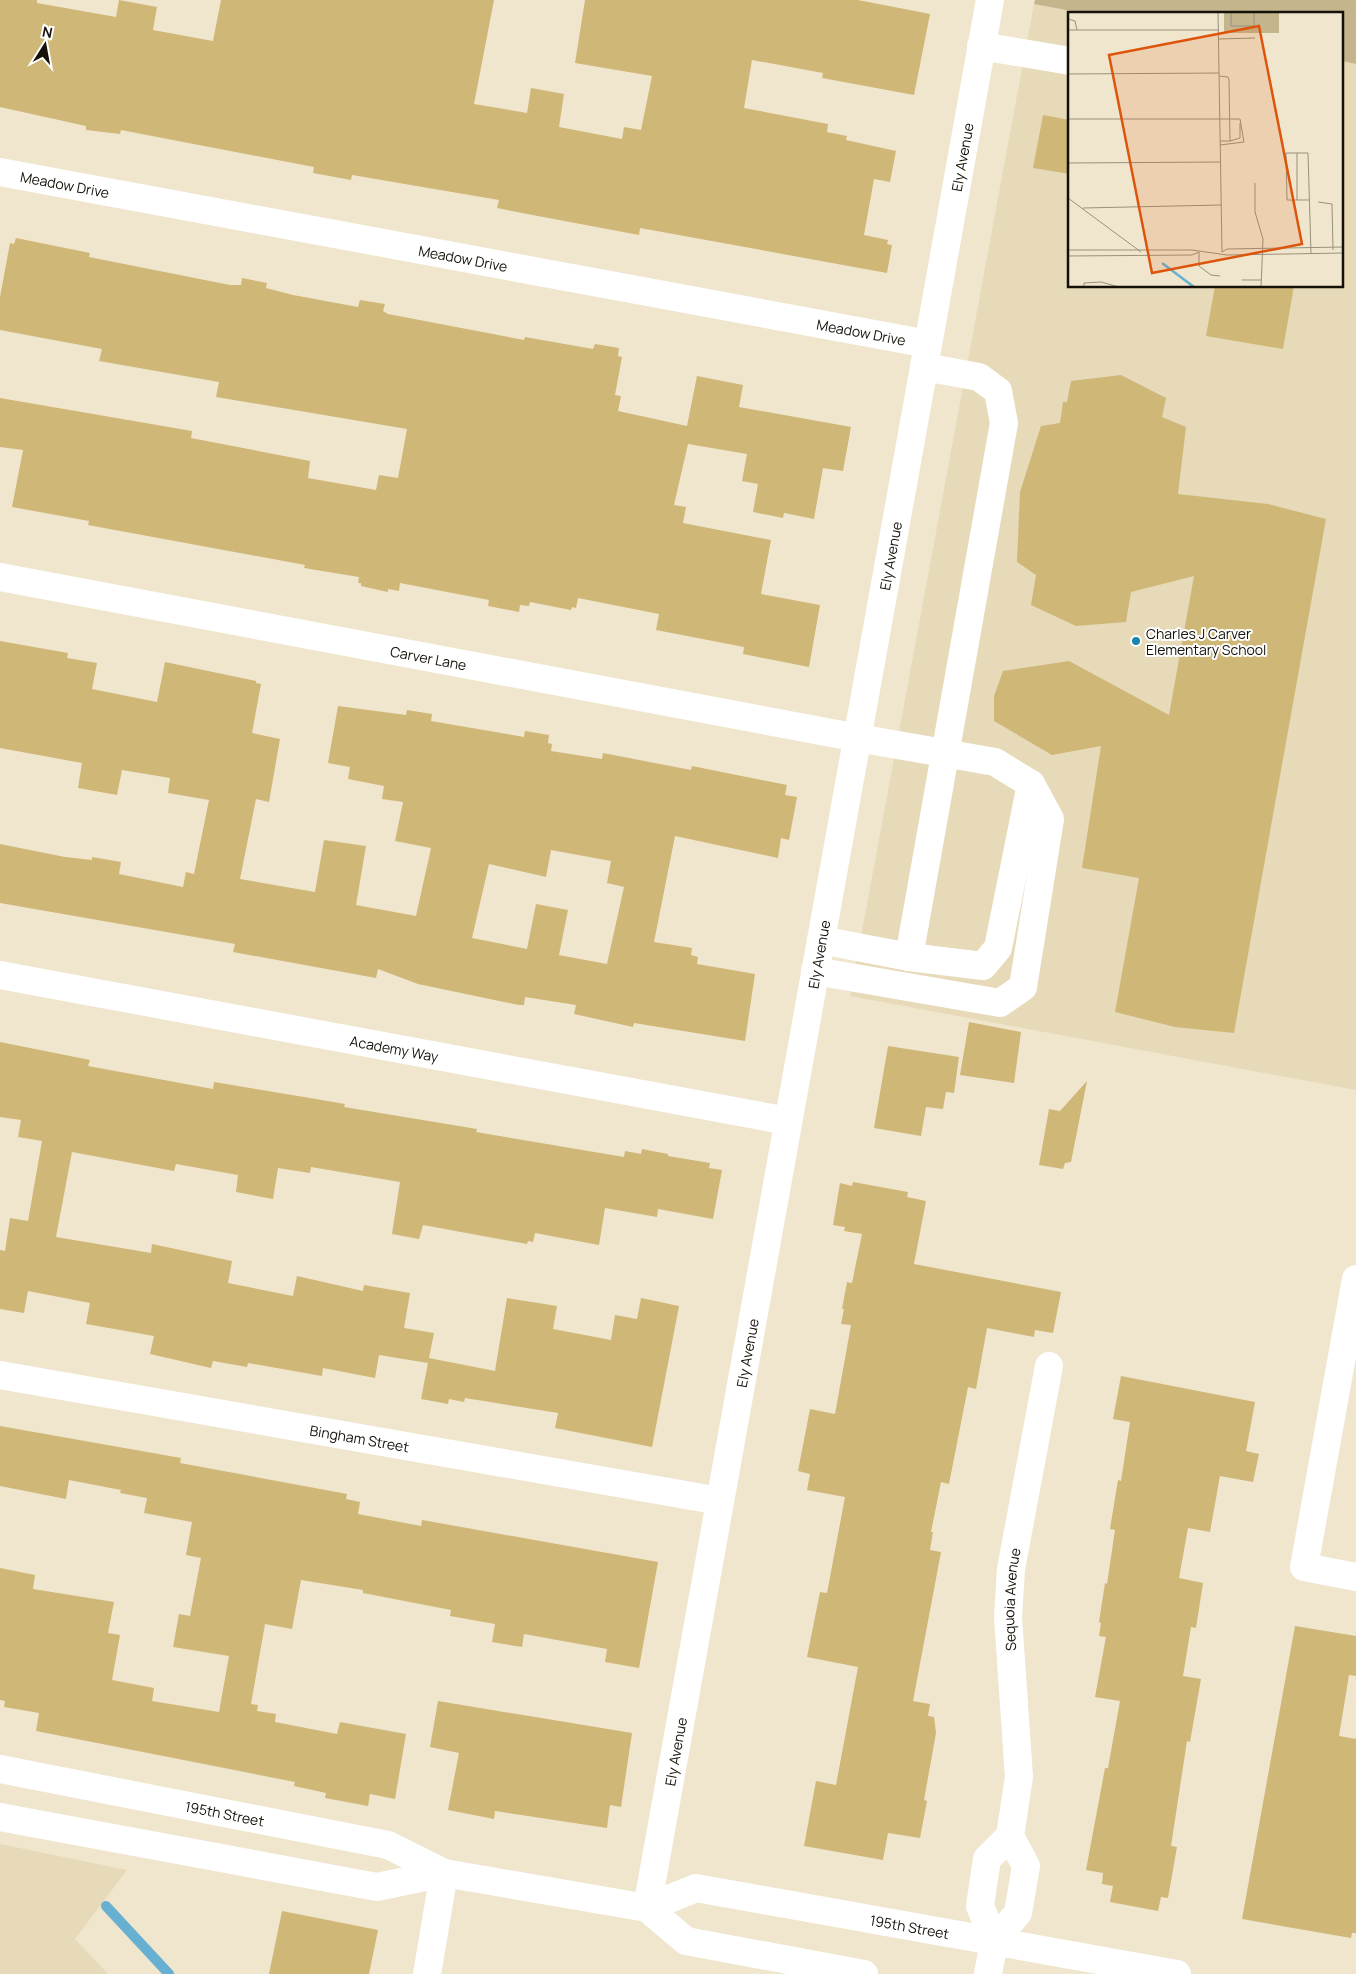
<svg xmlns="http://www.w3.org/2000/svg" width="1356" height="1974" font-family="Manrope,sans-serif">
<rect width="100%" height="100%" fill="#f0e6cd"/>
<!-- built -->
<g fill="#e6dab9">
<polygon points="1034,4 1087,14 1070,14 1070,286 1342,286 1342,61 1356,64 1356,1090 850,996"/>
<polygon points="0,1844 127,1870 75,1939 108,1974 0,1974"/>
</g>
<!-- green -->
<polygon fill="#c4b58d" points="1035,0 1356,0 1356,64 1342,61 1342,14 1087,14 1034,4"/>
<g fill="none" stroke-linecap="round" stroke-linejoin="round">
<!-- stream -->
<polyline stroke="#68b0d1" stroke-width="10" points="106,1906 169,1974"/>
</g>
<!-- building -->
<g fill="#cfb778" fill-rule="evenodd">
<polygon points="0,0 37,0 37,3 116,17 119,0 157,7 153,30 213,41 221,0 494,0 474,104 527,113 531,88 564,94 559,127 622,139 624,127 641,130 652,76 575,63 585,0 858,0 930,14 914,95 822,78 823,73 752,60 744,108 828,124 827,132 847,136 846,140 896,151 890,182 874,179 864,235 888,240 887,244 892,245 887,273 640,228 639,235 522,213 497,208 499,200 352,175 351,180 313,173 314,167 121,130 120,134 86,130 86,126 0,107"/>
<polygon points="1043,115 1070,120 1070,174 1033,168"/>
<polygon points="16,238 90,253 89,257 230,285 241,285 242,278 267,283 266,288 293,295 358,307 360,300 385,304 383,311 388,314 524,340 525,337 593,349 595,344 619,348 618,356 622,357 615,395 621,396 618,411 687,426 697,376 743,385 739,407 851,427 843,471 823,468 814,519 784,513 783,518 753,512 758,484 742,481 747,454 688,444 674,505 686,507 683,523 771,540 761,594 820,605 809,667 743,654 744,647 656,630 659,614 578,598 576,608 572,607 571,610 530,602 529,606 520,605 519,612 488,606 489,600 400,583 399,591 388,589 388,592 361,586 361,583 358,583 359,577 304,568 305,565 88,525 89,521 12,507 23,450 0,447 0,398 192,431 191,438 310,461 308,478 376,490 379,475 398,478 407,429 216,397 219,382 99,361 102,349 0,330 0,297 10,243 14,244"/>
<polygon points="1215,286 1294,286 1283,349 1206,336"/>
<polygon points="1121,375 1166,398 1162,417 1186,427 1178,494 1268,504 1326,519 1234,1033 1175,1027 1115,1012 1139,878 1082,868 1101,746 1052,755 994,721 994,696 1003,671 1069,661 1169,715 1194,576 1131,592 1126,622 1076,626 1031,605 1036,575 1017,562 1020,492 1041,426 1060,423 1063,402 1067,402 1071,381"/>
<path d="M0 641 68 653 67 658 97 663 92 689 157 702 165 662 256 681V683L261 684 252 733 280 739 269 802 256 799 240 879 315 892 324 840 366 846 356 905 416 916 431 848 395 841 403 802 382 799 384 786 348 779 350 767 328 763 338 706 406 715 407 710 432 714 431 721 524 737 525 731 549 735 548 743 552 744 551 751 602 759 603 753 691 770 692 766 787 785 785 795 797 797 789 840 781 838 778 858 675 836 654 942 692 948 691 955 698 957 697 964 755 974 745 1041 634 1023 633 1027 574 1014 576 1005 525 997 524 1005H519L418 984 378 969 376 978 233 952 235 944 0 903V844L65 857 92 860V857L121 862 119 874 183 887 186 872 194 874 209 800 168 793 170 778 122 770 117 795 78 788 82 763 0 748ZM551 850 611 861 607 883 624 887 607 964 559 955 568 910 536 904 527 949 472 938 489 864 546 877Z"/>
<polygon points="969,1022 1021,1032 1014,1083 960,1075"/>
<polygon points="0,1042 90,1060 88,1066 213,1089 214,1082 304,1097 345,1104 344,1107 477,1129 476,1132 624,1157 625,1151 641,1154 642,1149 668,1154 668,1156 710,1163 709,1168 722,1170 713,1219 658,1209 657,1217 605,1208 599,1245 535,1233 533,1242 528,1241 527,1244 423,1225 419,1239 392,1234 400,1182 311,1167 310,1173 278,1168 273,1199 236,1192 238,1175 176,1164 174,1171 72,1152 56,1237 151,1253 152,1244 232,1261 228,1283 293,1296 297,1276 363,1291 364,1285 410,1293 404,1328 434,1333 429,1358 495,1371 507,1298 557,1306 553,1329 611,1340 615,1315 637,1319 641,1298 679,1306 652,1447 555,1428 558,1413 465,1398 464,1402 449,1399 448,1404 421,1399 428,1363 379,1355 375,1378 323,1368 322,1376 248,1363 247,1367 213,1361 211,1368 150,1354 154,1336 86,1324 90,1303 28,1291 24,1313 0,1309 0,1250 5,1251 10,1218 28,1221 42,1141 18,1137 21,1120 0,1117"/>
<polygon points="888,1046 959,1057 954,1093 946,1092 943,1109 926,1107 921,1136 874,1128"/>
<polygon points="1087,1081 1071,1162 1065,1163 1063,1169 1039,1165 1049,1109 1060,1111"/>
<polygon points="853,1182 908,1192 907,1197 926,1201 914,1264 1061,1292 1053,1333 1035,1330 1034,1337 987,1328 976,1389 968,1387 949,1484 941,1482 931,1532 933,1532 930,1550 941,1552 913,1701 930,1704 928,1716 934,1717 936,1733 924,1800 927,1801 920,1838 888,1833 883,1860 804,1846 816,1781 836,1785 858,1667 807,1657 820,1592 827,1593 845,1497 807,1490 810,1474 798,1471 810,1409 835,1414 851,1325 841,1324 844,1309 842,1309 847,1282 852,1283 862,1234 844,1231 845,1227 833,1225 840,1183 852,1186"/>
<polygon points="1121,1376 1255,1402 1246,1451 1259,1454 1253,1482 1220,1476 1210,1532 1188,1528 1179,1578 1203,1583 1196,1628 1191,1627 1183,1676 1201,1679 1190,1742 1187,1741 1171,1846 1177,1847 1168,1898 1161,1897 1158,1911 1110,1902 1113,1886 1102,1884 1103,1873 1086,1870 1105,1768 1108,1768 1120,1701 1095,1697 1106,1637 1099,1636 1101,1623 1099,1622 1105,1583 1107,1584 1115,1530 1110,1529 1118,1480 1121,1481 1130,1422 1113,1419"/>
<polygon points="0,1426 181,1458 180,1463 347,1494 346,1499 360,1502 358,1514 421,1526 422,1520 658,1562 639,1668 605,1662 607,1649 524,1634 522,1647 492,1642 495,1624 450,1616 451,1610 363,1593 363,1590 301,1580 292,1629 265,1624 251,1704 258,1705 257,1711 276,1714 275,1722 337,1734 340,1722 406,1734 395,1799 370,1794 368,1806 325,1798 326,1793 294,1786 295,1782 36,1731 39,1713 4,1707 5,1701 0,1700 0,1568 35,1575 33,1589 114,1602 108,1633 120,1635 112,1680 154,1688 152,1701 219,1712 229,1656 173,1647 179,1614 190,1616 201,1558 186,1555 192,1522 144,1513 147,1498 120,1493 121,1490 69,1480 66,1499 0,1486"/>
<polygon points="1295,1626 1356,1636 1356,1676 1349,1675 1339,1736 1356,1739 1356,1933 1352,1933 1351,1938 1242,1919"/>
<polygon points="438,1701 632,1733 621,1807 610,1805 607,1828 495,1811 494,1819 448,1810 459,1753 430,1747"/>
<polygon points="282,1911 378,1930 369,1974 269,1974"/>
</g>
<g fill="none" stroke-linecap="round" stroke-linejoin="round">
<!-- minor -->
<g stroke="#fff" stroke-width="28">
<polyline points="981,46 1070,61"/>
<path id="s1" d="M0 172 928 344"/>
<path id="s2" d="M0 577 858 738 995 762 1031 784 1050 819 1023 987 1000 1003 815 971"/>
<polyline points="821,940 909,957 1004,423 998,391 979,377 924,367"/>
<polyline points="909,957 983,966 998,948 1031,784"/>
<path id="s3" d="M0 975 788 1121"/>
<polyline points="1356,1279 1304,1567 1356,1577"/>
<path id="s4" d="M0 1375 720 1501"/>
<path id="s5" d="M0 1769 388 1845 444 1873 647 1908 686 1941 864 1974"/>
<polyline points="0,1817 377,1887 444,1873"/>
<path id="s6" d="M647 1908 990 0"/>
<path id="s7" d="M647 1908 696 1888 1177 1974"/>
<polyline points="994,1941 980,1906 987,1859 1010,1836"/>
<polyline points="427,1974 444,1873"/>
<path id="s8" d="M988 1974 994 1941 1018 1913 1026 1866 1010 1836 1019 1777 1008 1617 1011 1569 1049 1366"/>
</g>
</g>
<!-- markers -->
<circle fill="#1986ad" stroke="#fff" stroke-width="2" cx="1136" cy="641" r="5"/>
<g text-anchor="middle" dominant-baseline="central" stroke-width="4" stroke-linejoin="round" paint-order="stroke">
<!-- street labels -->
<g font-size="14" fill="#141108" stroke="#fff">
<text stroke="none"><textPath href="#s6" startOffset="1779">Ely Avenue</textPath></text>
<text stroke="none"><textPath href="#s1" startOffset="66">Meadow Drive</textPath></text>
<text stroke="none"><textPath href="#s1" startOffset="471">Meadow Drive</textPath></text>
<text stroke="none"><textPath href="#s1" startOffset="876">Meadow Drive</textPath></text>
<text stroke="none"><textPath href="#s6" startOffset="1374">Ely Avenue</textPath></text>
<text stroke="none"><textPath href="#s2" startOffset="436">Carver Lane</textPath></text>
<text stroke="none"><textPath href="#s6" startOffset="969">Ely Avenue</textPath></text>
<text stroke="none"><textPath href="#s3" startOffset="401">Academy Way</textPath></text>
<text stroke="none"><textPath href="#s6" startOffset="564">Ely Avenue</textPath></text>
<text stroke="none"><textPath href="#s4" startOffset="365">Bingham Street</textPath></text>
<text stroke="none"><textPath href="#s8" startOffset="390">Sequoia Avenue</textPath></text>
<text stroke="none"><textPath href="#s6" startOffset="159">Ely Avenue</textPath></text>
<text stroke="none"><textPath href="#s5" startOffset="229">195th Street</textPath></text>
<text stroke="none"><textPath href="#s7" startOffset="270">195th Street</textPath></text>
</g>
<!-- poi labels -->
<g font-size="14" fill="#141108" stroke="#fff" text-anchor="start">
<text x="1146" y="633">Charles J Carver<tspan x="1146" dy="16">Elementary School</tspan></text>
</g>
</g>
<!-- overview -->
<g transform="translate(1068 12)">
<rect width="275" height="275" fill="#f0e6cd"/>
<path d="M211 0V21H156V1Z" fill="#c4b58d"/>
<path fill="none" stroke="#68b0d1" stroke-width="2.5" d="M94 251 126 275"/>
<path fill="none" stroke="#98917e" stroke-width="1" d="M150 0 154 240M163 0V14H186V0M0 7 7 9 9 18M0 18H151M151 27 187 26M0 62 151 61M151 64 160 65 161 68 162 129H152M0 107H172L176 130 152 133M162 129 172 126V111M229 141V188M0 151 153 150M187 171V200L195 227 193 275M0 186 73 240M241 188H219L218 141H240L243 242M250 190 264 192 265 238M15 196 153 193M0 238H124L159 243 275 241M131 240V254L143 263 152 264M154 240 159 237 275 235M0 244 124 243 131 240M174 268H193M16 275V271L33 270 51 275"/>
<path fill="#dd550c" fill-opacity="0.15" stroke="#dd550c" stroke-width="2.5" d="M191 14 234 232 84 261 41 43Z"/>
<rect width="275" height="275" fill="none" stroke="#141108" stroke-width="2.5"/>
</g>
<!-- north arrow -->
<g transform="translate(45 45) rotate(11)" stroke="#ffffff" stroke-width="4" paint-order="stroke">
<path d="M0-4L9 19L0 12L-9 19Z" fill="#141108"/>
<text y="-8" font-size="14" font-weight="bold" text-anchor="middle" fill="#141108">N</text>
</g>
</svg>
